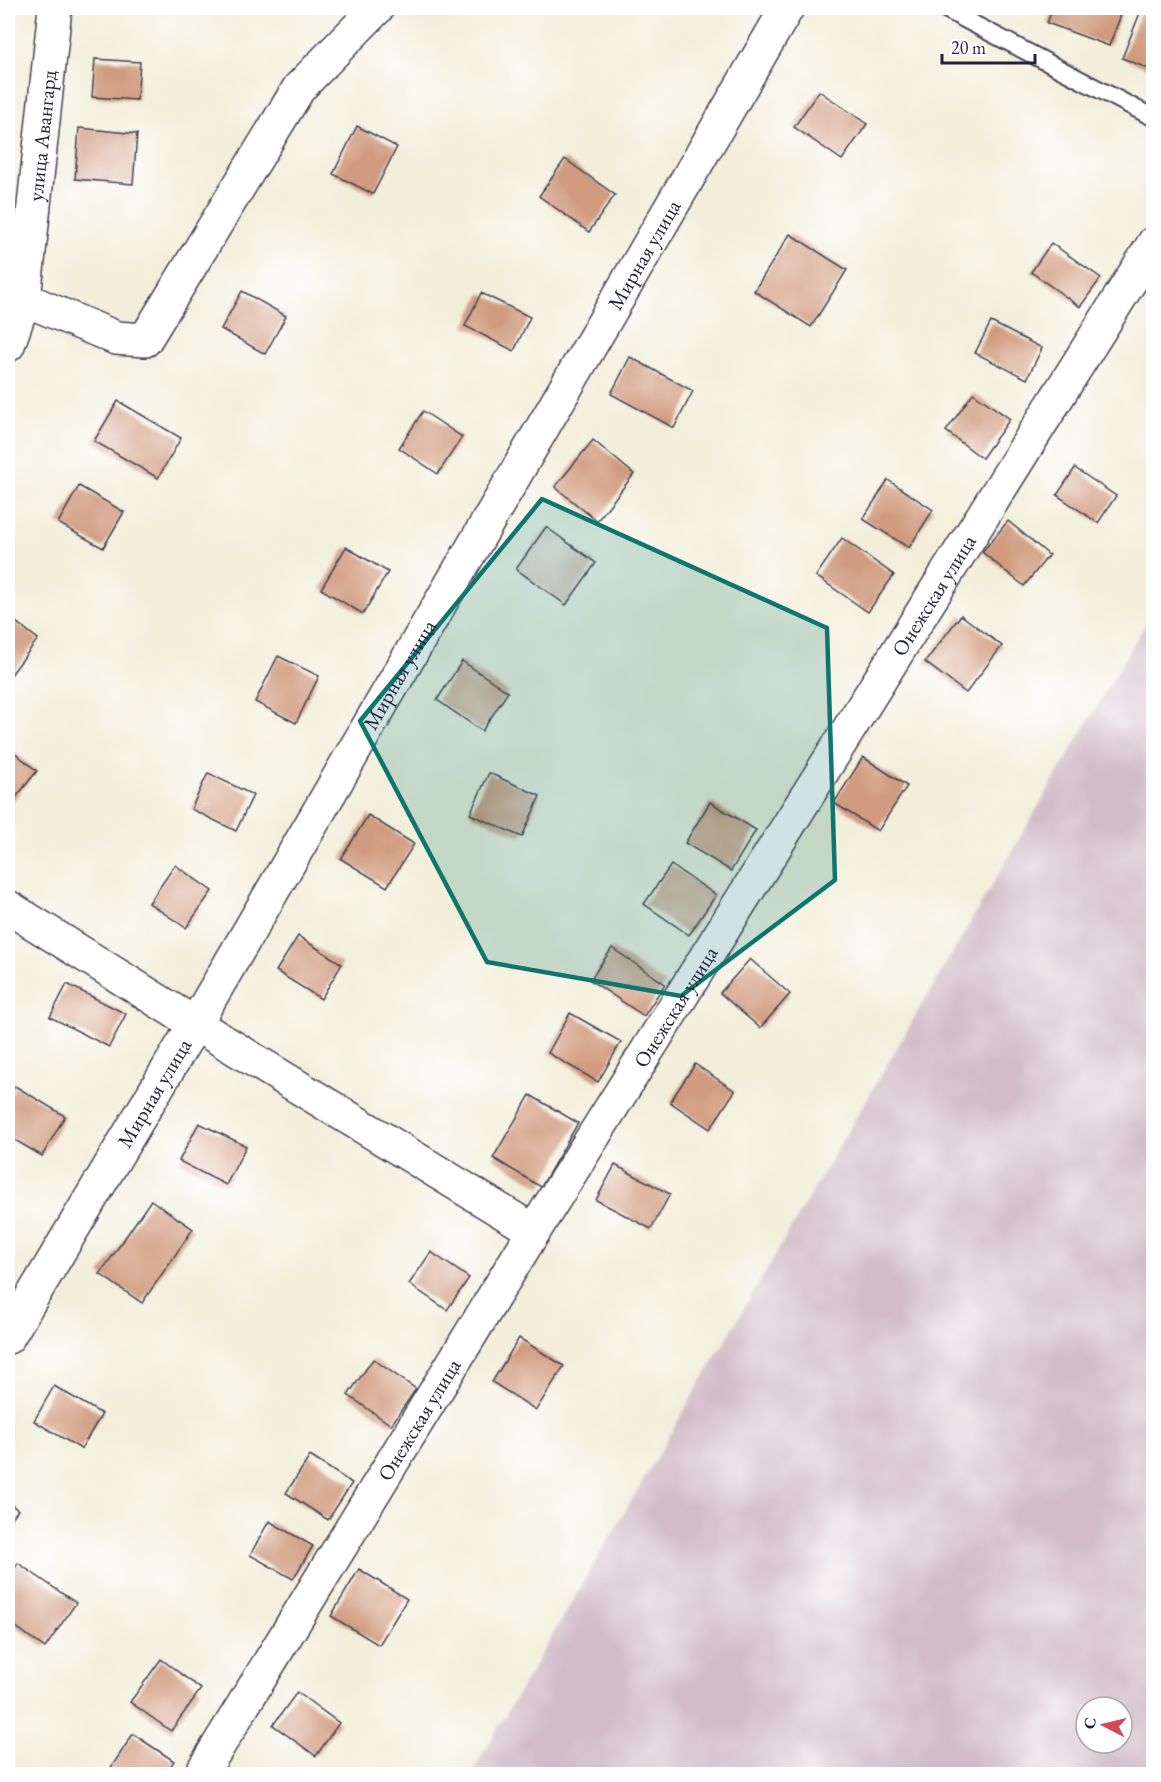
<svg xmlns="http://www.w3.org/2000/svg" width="1161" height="1782" font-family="'EB Garamond',serif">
<rect width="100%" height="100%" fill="#fff"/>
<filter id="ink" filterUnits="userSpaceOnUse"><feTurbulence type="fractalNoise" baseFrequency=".0167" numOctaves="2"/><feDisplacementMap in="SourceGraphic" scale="12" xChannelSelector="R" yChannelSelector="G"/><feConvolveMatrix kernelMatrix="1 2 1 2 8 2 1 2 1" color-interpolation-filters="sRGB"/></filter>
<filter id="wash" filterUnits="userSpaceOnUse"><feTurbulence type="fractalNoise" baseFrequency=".008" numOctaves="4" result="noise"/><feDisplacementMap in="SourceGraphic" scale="24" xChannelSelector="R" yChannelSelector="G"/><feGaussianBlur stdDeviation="1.35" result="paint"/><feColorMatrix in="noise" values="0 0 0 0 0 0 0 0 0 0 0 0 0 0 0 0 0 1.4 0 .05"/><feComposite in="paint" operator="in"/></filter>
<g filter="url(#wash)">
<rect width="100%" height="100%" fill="#f2eeda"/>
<!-- industrial -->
<path fill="#d2bdc7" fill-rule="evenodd" d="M1153 611V1774H471ZM1086 1707H1122V1743H1086Z"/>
<g id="blocks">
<!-- building -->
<g fill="#d09b7f">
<polygon points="1053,8 1115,8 1123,10 1109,46 1047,23"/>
<polygon points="1142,8 1154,13 1154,71 1122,58"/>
<polygon points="95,59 140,62 137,100 92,97"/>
<polygon points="819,91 867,124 842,160 794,127"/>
<polygon points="357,126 397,147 373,194 333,174"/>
<polygon points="79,128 137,134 133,184 75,179"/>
<polygon points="565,159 615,195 589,232 539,196"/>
<polygon points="790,234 847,270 811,327 754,291"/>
<polygon points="1051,243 1101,278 1080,307 1031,272"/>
<polygon points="242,291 286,316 265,354 221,329"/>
<polygon points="481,293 530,317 514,351 465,326"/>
<polygon points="991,322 1042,348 1027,379 975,353"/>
<polygon points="630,357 693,391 674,428 611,394"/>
<polygon points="973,393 1010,419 982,458 946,431"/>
<polygon points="118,401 181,438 158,478 94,441"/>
<polygon points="423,411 462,437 438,474 399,448"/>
<polygon points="593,440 634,474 597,521 555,487"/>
<polygon points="1075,468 1116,496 1098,523 1057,495"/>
<polygon points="888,480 933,510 909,548 863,519"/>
<polygon points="79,486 124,512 103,548 58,523"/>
<polygon points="1008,521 1049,555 1024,586 982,552"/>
<polygon points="546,527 596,563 566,605 516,569"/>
<polygon points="842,538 894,575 868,612 816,576"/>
<polygon points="346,547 388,572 363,614 321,589"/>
<polygon points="961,615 1002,646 966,693 925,662"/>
<polygon points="8,616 38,639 10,676 8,674"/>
<polygon points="278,656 319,676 296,723 255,702"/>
<polygon points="462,661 508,692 482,731 437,700"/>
<polygon points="1154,688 1154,704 1146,699"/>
<polygon points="8,747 37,771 8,807"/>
<polygon points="863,757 907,786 878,831 834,803"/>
<polygon points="208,773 253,795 236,831 191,809"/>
<polygon points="489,773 540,796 522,837 470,814"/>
<polygon points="710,802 756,830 731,871 685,843"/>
<polygon points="368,815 414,844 387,887 341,859"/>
<polygon points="175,865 212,891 186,928 149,903"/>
<polygon points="671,865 716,895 689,935 644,904"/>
<polygon points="298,936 342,964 321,999 276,971"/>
<polygon points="612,948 665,984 644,1016 590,980"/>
<polygon points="750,959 790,994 760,1028 720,993"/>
<polygon points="67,984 126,1014 109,1047 50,1017"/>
<polygon points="570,1013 621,1042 598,1082 548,1053"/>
<polygon points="695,1064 735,1091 710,1129 670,1102"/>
<polygon points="15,1086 65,1116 42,1156 8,1136 8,1099"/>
<polygon points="530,1095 578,1123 541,1187 493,1158"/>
<polygon points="199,1123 246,1146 226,1185 179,1161"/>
<polygon points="615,1165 670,1194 651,1229 596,1200"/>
<polygon points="151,1200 193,1229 142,1303 100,1274"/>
<polygon points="431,1252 469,1278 447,1310 409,1284"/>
<polygon points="519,1338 564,1366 536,1410 492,1382"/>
<polygon points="373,1359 416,1389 391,1425 348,1395"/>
<polygon points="54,1386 102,1414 81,1449 34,1421"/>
<polygon points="310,1456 352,1483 328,1520 286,1493"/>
<polygon points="8,1502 18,1510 8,1523"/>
<polygon points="269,1521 313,1546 293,1579 250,1555"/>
<polygon points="18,1563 76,1603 45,1648 8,1621 8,1579"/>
<polygon points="359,1569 407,1599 379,1645 331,1616"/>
<polygon points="161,1659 201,1689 171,1731 130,1702"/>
<polygon points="297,1692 339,1723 316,1756 273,1725"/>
<polygon points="133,1734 174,1761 165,1774 118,1774 110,1769"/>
</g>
</g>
</g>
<g filter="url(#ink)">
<use href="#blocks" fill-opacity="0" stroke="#414153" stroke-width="1.5"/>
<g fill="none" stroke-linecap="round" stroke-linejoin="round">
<defs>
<polyline id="lane" points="943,8 1154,118"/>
<g id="street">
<polyline points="24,299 116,338 145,340 299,88 377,8"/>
<path id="s1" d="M8 345 24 299 55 8"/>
<path id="s2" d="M534 1231 195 1024 787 8"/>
<path id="s3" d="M201 1774 534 1231 1154 243"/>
</g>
<polyline id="secondary" points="8,907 195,1024 8,1337"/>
</defs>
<!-- lane casing -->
<use href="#lane" stroke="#414153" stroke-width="20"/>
<!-- street casing -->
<use href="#street" stroke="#414153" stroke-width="36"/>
<!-- secondary casing -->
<use href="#secondary" stroke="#414153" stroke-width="36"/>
<!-- lane -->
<use href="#lane" stroke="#fff" stroke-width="16"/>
<!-- street -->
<use href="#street" stroke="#fff" stroke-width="33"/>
<!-- secondary -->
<use href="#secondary" stroke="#fff" stroke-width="33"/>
</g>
</g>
<!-- marked area -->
<path fill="#0f766e" fill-opacity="0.2" stroke="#0f766e" stroke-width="4.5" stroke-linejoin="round" d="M542 499 827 628 835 880 681 996 487 962 360 721Z"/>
<g text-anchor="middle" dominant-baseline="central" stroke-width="4.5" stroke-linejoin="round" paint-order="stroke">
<!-- street labels -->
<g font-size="21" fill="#22223b" stroke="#fff">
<text stroke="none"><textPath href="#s1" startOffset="213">улица Авангард</textPath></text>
<text stroke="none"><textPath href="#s2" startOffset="1288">Мирная улица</textPath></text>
<text stroke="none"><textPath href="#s3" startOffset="1388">Онежская улица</textPath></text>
<text stroke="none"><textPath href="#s2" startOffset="802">Мирная улица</textPath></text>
<text stroke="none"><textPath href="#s3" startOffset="902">Онежская улица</textPath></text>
<text transform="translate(154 1093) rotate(-59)">Мирная улица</text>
<text stroke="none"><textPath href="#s3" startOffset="416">Онежская улица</textPath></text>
</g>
</g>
<!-- margin -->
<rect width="1161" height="1782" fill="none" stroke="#fff" stroke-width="30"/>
<!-- north arrow -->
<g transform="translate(1104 1725) rotate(277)"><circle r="28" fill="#ffffff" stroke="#a7a7b1" stroke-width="1.5"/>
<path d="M0-4.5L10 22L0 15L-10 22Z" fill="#d1495b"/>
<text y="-9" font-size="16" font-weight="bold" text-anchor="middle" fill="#22223b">С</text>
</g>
<!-- scale -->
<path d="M942 54v9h93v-9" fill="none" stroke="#22223b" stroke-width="3"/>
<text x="951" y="54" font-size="18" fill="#22223b" stroke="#ffffff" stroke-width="4.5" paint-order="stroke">20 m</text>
</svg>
